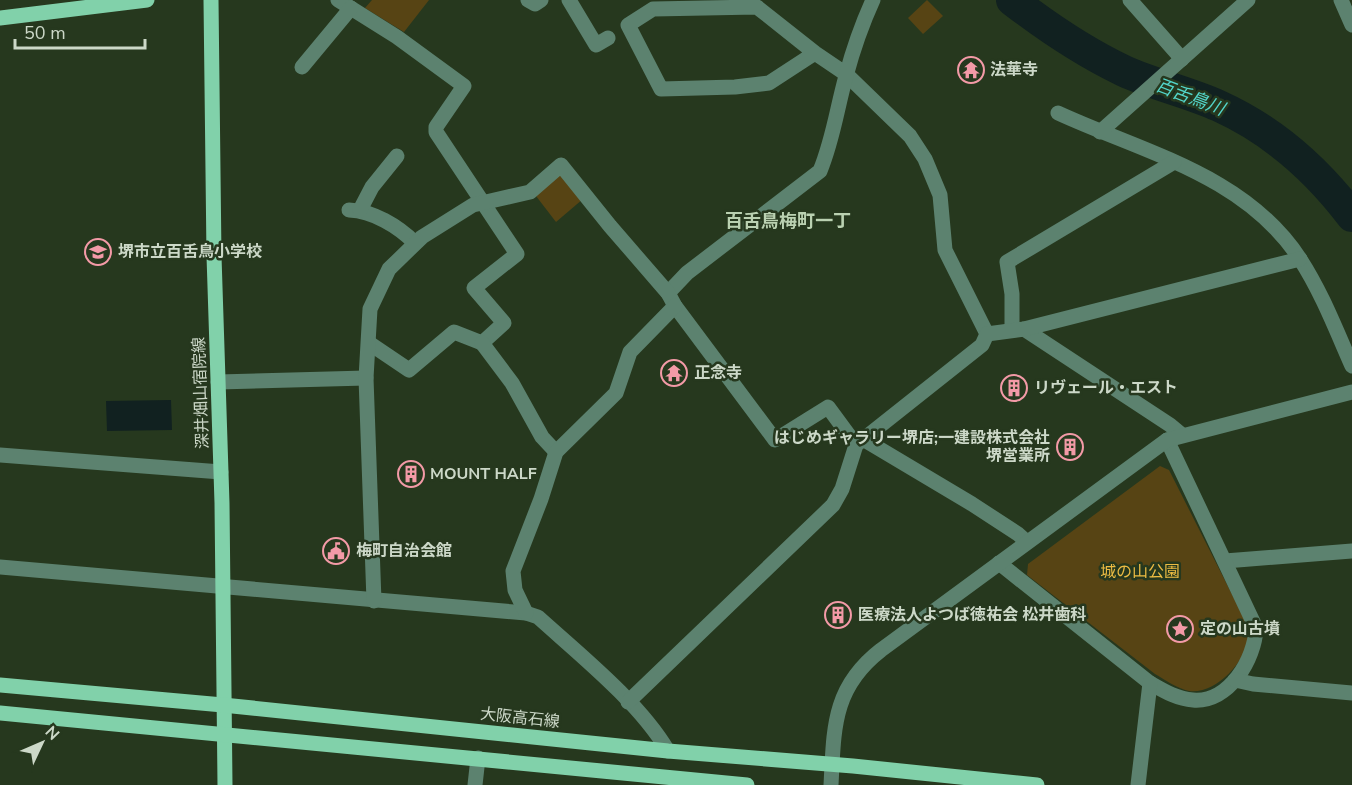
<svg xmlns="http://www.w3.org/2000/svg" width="1352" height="785" font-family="'Nunito Sans','Noto Sans JP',sans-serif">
<rect width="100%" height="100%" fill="#26381e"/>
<!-- green -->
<g fill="#574414">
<polygon points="372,0 429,0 404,32 365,8"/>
<polygon points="927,0 943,16 923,34 908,18"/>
<polygon points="561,174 583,199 556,222 536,196"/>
<path d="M1160 466 1169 470 1248 626C1248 630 1248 635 1248 640 1244 664 1214 695 1189 691 1177 688 1165 680 1155 674L1027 575 1028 564Z"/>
</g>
<!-- water -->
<polygon fill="#112120" points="171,400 172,430 107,431 106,401"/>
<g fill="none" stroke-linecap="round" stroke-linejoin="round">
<!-- river -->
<path stroke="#112120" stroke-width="32" d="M1012 0C1047 27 1084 52 1124 71 1155 85 1188 92 1219 106 1272 130 1317 170 1352 216"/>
<!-- minor -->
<g stroke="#5c826f" stroke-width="15">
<polyline points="338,0 397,37 464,86 436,127 436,132 517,254 474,288 504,323 482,343 454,332 409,370 369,343"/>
<polyline points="528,0 535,4 541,0"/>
<polyline points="569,0 596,45 608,38"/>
<polyline points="1130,0 1182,59"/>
<polyline points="1341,0 1352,25"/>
<polyline points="815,53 769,83 735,87 661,89 628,25 653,9 757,7 815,53 846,74 910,136 925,159 940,195 945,250 987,334"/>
<polyline points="302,67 351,8"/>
<path d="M1058 113C1145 153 1245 175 1300 259 1322 293 1336 330 1352 366"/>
<polyline points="1100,132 1248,0"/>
<path d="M349 210C373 211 398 226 415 243"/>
<polyline points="360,210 372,187 397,156"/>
<path d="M668 293 687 273 820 171C833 140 837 108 846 76 853 50 862 24 873 0"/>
<polyline points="1024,329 1170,425 1182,435"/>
<polyline points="1012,330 1012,294 1007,262 1174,162"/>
<polyline points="482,343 512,383 542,437 556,452"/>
<polyline points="218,382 366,378"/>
<polyline points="863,439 972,504 1018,534 1027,542"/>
<polyline points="0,455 221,472"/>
<polyline points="1225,561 1352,551"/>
<path d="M999 563 1150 683C1164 691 1177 699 1193 700 1229 703 1255 659 1256 628L1167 440"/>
<path d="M0 567 526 613 538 617C580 655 639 702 668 751"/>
<polyline points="374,601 366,378 370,309 389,269 422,237 473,205 530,192 561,165 610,226 668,293 675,306 775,440 828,407 856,445"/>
<polyline points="526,613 515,590 513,571 541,499 556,452 616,393 630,352 675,306"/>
<polyline points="1235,680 1253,684 1352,693"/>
<polyline points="628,702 833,505 842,489 856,445 982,345 987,334 1024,329 1300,259"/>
<polyline points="475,785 478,758"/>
<path d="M831 785C834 729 832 688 881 650L1167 440 1352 392"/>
<polyline points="1138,785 1150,683"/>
</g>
<!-- major -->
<g stroke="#81d1aa" stroke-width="15">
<polyline points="211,0 214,256 222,503 225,785"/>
<polyline points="0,18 147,0"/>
<polyline points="0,685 223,705 668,751 853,766 1037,785"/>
<polyline points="0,713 747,785"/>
</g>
</g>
<!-- icons -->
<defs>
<symbol id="temple-ring" viewBox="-11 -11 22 22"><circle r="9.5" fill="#26381e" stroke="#f39aa7" stroke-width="1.5"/><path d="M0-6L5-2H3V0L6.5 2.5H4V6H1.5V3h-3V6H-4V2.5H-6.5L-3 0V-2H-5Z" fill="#f39aa7"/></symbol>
<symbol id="school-ring" viewBox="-11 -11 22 22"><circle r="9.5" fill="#26381e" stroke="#f39aa7" stroke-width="1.5"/><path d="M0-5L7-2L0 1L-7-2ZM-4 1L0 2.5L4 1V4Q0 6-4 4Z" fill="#f39aa7"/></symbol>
<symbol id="building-ring" viewBox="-11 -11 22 22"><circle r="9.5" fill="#26381e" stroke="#f39aa7" stroke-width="1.5"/><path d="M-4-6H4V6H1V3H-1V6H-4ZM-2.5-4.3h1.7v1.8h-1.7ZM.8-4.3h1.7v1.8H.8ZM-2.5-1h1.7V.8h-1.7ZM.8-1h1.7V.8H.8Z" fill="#f39aa7"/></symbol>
<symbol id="civic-ring" viewBox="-11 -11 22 22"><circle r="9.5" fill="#26381e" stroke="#f39aa7" stroke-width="1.5"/><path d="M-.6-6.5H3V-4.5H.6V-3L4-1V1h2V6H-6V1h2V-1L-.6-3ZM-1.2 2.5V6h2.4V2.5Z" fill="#f39aa7"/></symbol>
<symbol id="sight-ring" viewBox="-11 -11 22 22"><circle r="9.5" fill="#26381e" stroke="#f39aa7" stroke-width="1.5"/><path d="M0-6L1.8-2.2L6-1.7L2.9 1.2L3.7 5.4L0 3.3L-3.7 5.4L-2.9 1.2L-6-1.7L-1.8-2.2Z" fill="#f39aa7"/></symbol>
</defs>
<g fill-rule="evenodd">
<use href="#temple-ring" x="956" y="55" width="30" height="30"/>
<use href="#school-ring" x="83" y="237" width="30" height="30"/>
<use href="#temple-ring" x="659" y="358" width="30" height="30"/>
<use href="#building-ring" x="999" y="373" width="30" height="30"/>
<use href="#building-ring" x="1055" y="432" width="30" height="30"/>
<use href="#building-ring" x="396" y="459" width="30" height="30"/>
<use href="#civic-ring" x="321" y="536" width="30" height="30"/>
<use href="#building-ring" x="823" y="600" width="30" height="30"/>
<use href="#sight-ring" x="1165" y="614" width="30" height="30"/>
</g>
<g text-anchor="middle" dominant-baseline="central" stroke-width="5" stroke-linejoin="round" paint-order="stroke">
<!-- poi labels -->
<g font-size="16" font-weight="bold" fill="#ccd8c8" stroke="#26381e" text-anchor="start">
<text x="990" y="70">法華寺</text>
<text x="118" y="252">堺市立百舌鳥小学校</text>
<text x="694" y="373">正念寺</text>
<text x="1034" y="388">リヴェール・エスト</text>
<text x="1050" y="438" text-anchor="end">はじめギャラリー堺店;一建設株式会社<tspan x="1050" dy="18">堺営業所</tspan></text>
<text x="430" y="474">MOUNT HALF</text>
<text x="356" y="551">梅町自治会館</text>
<text x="858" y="615">医療法人よつば徳祐会 松井歯科</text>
<text x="1200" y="629">定の山古墳</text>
</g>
<!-- street labels -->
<g font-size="16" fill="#ccd8c8" stroke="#26381e">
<text transform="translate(201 393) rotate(-92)">深井畑山宿院線</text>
<text transform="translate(520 718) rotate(6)">大阪高石線</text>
</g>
<!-- park labels -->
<g font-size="16" fill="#ebbb43" stroke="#26381e">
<text x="1140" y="572">城の山公園</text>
</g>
<!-- water labels -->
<g font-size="18" font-style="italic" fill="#53d6cb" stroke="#26381e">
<text transform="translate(1190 97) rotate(21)">百舌鳥川</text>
</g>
<!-- neighbourhood labels -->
<g font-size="18" font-weight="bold" fill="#bad1b1" stroke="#26381e">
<text x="788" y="221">百舌鳥梅町一丁</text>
</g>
</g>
<!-- north arrow -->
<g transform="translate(42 743) rotate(46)" stroke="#26381e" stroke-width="4.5" paint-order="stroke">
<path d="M0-4.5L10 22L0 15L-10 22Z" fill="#ccd8c8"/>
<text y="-9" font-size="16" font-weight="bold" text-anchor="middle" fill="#ccd8c8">N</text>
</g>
<!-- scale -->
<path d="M15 39v9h130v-9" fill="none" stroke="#ccd8c8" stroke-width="3"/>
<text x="24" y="39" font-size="18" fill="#ccd8c8" stroke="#26381e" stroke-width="4.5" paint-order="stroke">50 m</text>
</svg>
